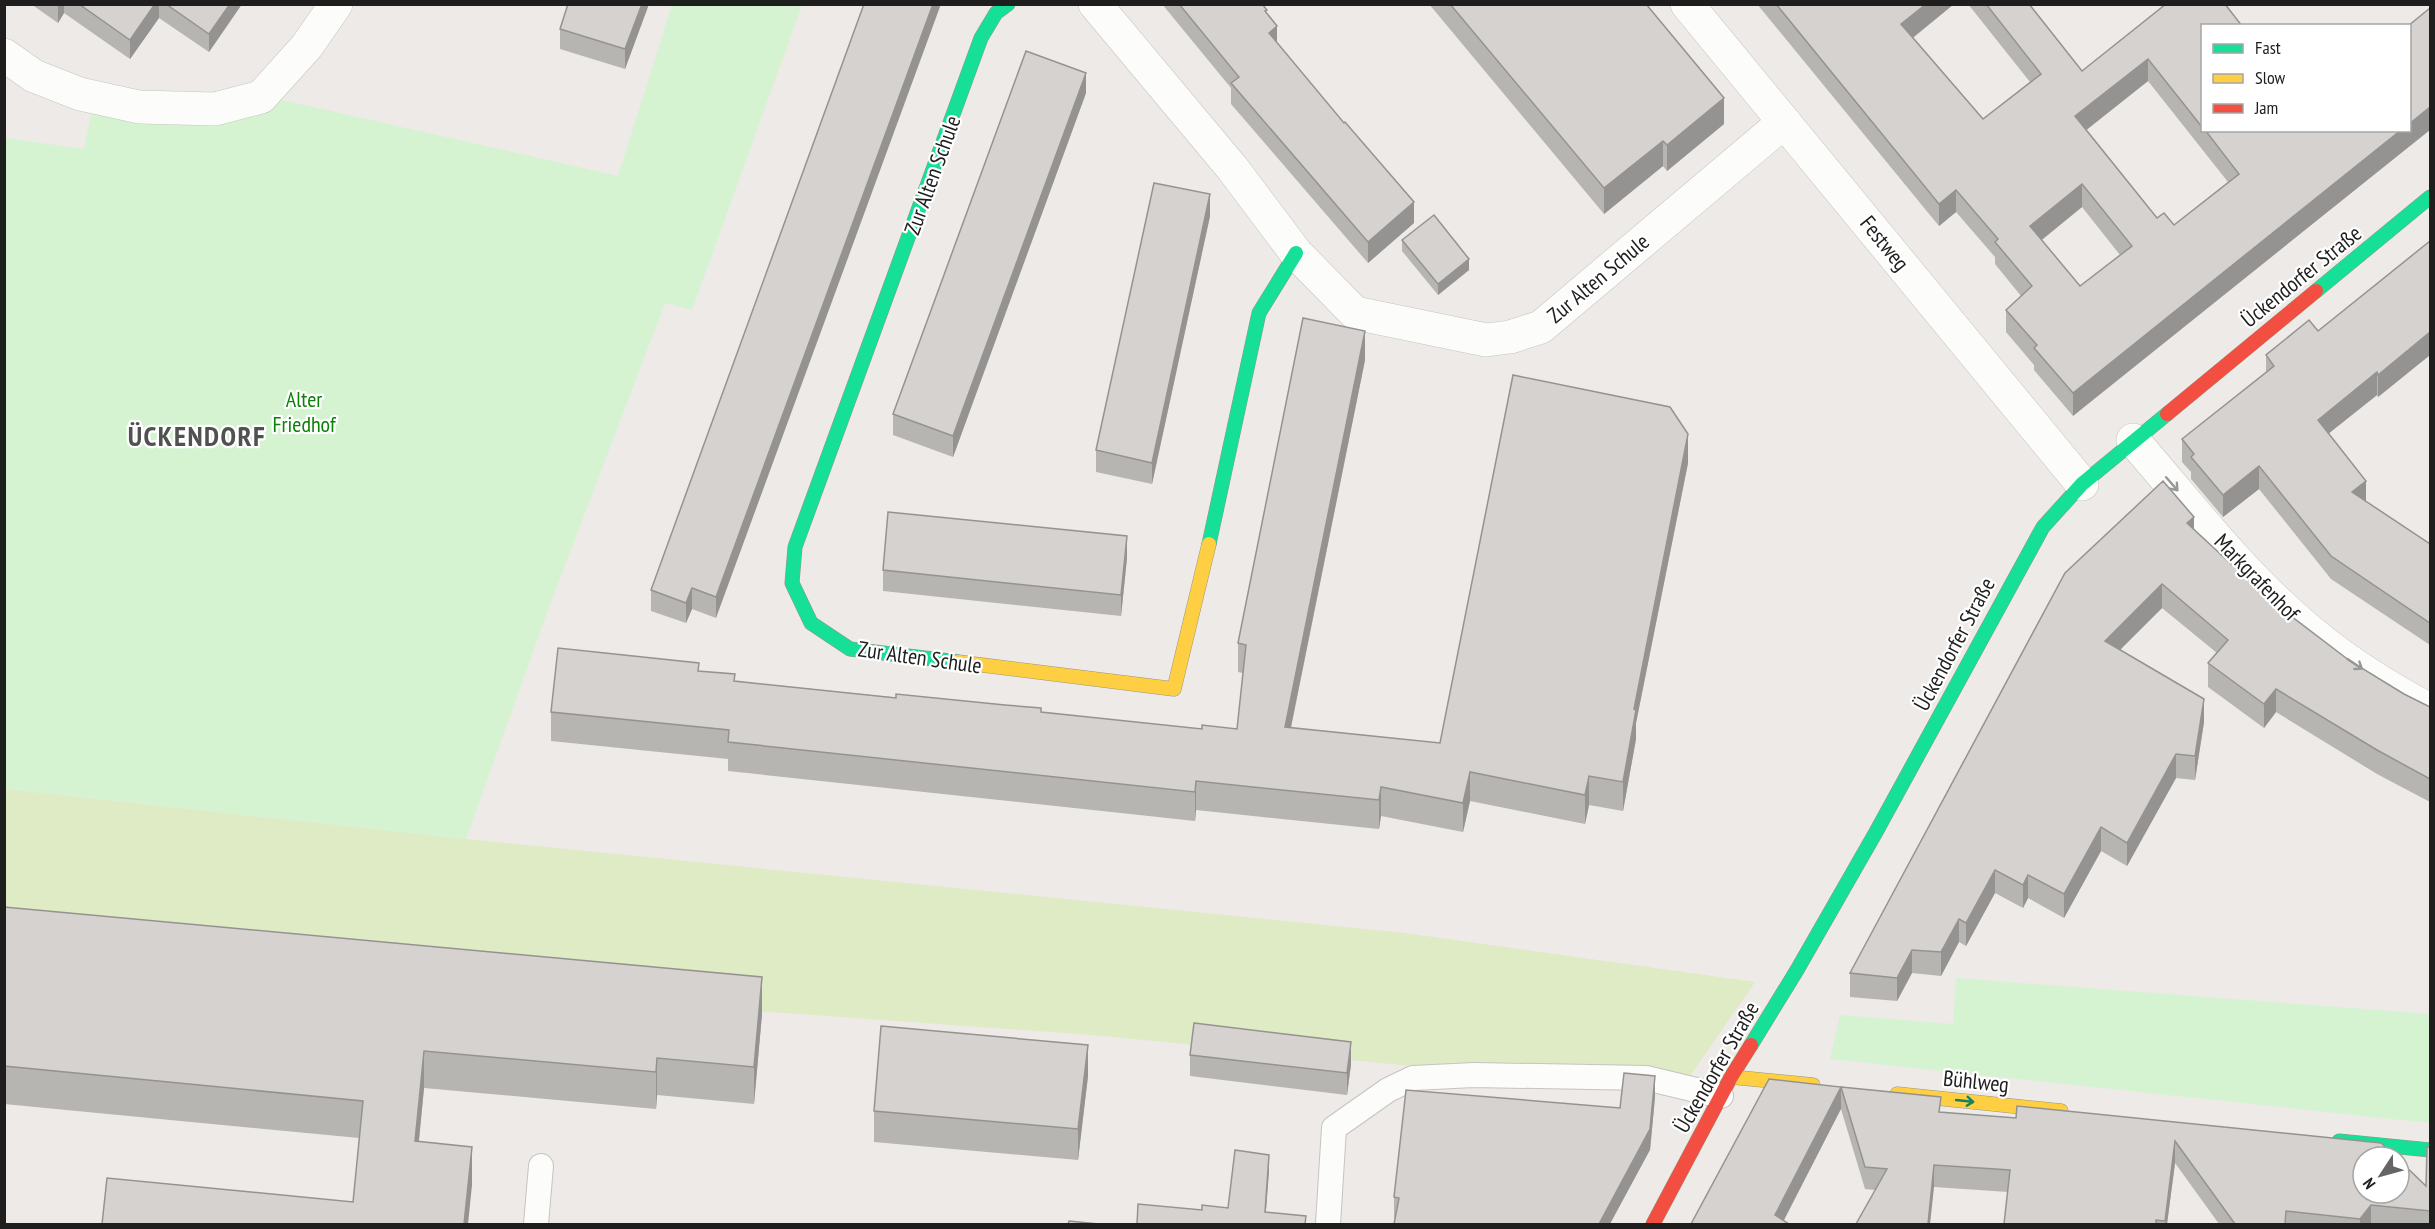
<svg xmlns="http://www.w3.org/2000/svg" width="2435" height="1229" font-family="'PT Sans Narrow',sans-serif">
<rect width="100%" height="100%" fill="#edeae7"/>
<!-- grass -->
<polygon fill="#deebc4" points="5,789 466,839 1404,933 1755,982 1679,1092 1093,1035 465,990 5,938"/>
<!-- park -->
<g fill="#d5f3d1">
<polygon points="672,5 802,5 692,310 665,303 548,610 466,839 5,789 5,138 84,149 93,104 278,99 618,176"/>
<polygon points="1956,978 2430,1014 2430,1123 1830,1059 1840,1015 1953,1024"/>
</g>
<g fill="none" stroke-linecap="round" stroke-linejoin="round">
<defs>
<g id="lane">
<polyline points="536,1224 541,1166"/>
<polyline points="1328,1224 1334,1128 1388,1090 1413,1078 1474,1075 1646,1078 1721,1096"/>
</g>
<g id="street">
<polyline points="1095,4 1233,169 1296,253 1355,313 1486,340 1510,337 1541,327 1784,122"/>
<polyline points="1687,4 2082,484"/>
<polyline points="4,55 34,76 80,94 139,107 215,109 261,97 307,46 336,4"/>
<path d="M2133 440C2186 501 2236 567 2297 620 2336 655 2384 686 2430 710"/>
</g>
<g id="fast">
<polyline points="2316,291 2430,197"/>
<polyline points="1209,544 1259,313 1296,253"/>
<polyline points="958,662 850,649 811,623 792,583 795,547 981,38 996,13 1008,4"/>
<polyline points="1751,1045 1797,970 1876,832 2043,527 2082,484 2167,414"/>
<polyline points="2339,1141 2430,1150"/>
</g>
<g id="slow">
<polyline points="958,662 1174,689 1209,544"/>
<polyline points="1731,1077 1813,1085"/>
<polyline points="1897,1094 2061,1111"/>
</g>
<g id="jam">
<polyline points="2167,414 2316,291"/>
<polyline points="1653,1224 1731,1077 1751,1045"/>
</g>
</defs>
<!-- lane casing -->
<use href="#lane" stroke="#c5c4c3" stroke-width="26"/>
<!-- street casing -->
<use href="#street" stroke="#c5c4c3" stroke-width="34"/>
<!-- fast casing -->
<use href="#fast" stroke="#98967e" stroke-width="15"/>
<!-- slow casing -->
<use href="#slow" stroke="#98967e" stroke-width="15"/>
<!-- jam casing -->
<use href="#jam" stroke="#98967e" stroke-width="15"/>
<!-- lane -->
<use href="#lane" stroke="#fcfcfb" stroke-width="24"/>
<!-- street -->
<use href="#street" stroke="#fcfcfb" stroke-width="33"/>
<!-- fast -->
<use href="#fast" stroke="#16e098" stroke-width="14"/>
<!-- slow -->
<use href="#slow" stroke="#ffcf43" stroke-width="14"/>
<!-- jam -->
<use href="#jam" stroke="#f24e42" stroke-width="14"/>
</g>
<!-- wall -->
<g fill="#b7b5b2" fill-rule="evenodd">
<polygon points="31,4 242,4 209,52 159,18 130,59 64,13 58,23"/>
<polygon points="568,4 649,4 625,69 560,49 560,29"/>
<polygon points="864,4 716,618 692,609 686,623 651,611 651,590"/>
<polygon points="1162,4 1262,4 1267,13 1277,42 1344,123 1414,223 1368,263 1231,104 1231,88"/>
<polygon points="1429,4 1646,4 1724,124 1667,171 1663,166 1604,214"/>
<path d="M1757 4H1954L1913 38 1983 119 2030 82 1968 4H2029L2082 71 2202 26V130H2409L2073 416 2034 370V365L2006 332V310L2021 296 1995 264V257L1956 212 1939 226ZM2148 81 2228 182 2174 225 2157 218 2086 130ZM2082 207 2120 255 2080 286 2042 240Z"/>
<polygon points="1086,93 953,457 893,435 893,414"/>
<polygon points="1210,216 1152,484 1096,472 1096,450"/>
<polygon points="1402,240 1469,270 1438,295 1402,251"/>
<polygon points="2430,241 2430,355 2378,397 2377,395 2329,433 2366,501 2430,544 2430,645 2331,579 2259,489 2223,517 2191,479 2191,472 2182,462 2182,439 2266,372 2266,355 2318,331"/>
<polygon points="1365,360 1291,728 1440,743 1688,463 1636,723 1636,739 1623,811 1589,805 1585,824 1470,801 1463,832 1381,816 1379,829 1196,810 1195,821 728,771 728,759 551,741 551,712 699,671 735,681 1202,729 1237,729 1243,673 1238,672 1238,643"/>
<polygon points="2194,529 2270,600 2350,661 2404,694 2430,707 2430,802 2377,774 2276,712 2264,728 2208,687 2208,663 2217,653 2162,608 2119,650 2204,722 2195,780 2176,778 2127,866 2101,851 2064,918 2028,898 2023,908 1995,893 1966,946 1959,942 1941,976 1912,973 1897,1001 1850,997 1850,973"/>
<polygon points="1127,558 1121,616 883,591 883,570"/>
<polygon points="4,907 762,1014 754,1104 657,1095 656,1109 424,1088 419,1141 472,1185 353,1202 359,1138 4,1104"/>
<polygon points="1190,1055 1351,1064 1347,1095 1190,1076"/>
<polygon points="1088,1076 1078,1160 874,1142 874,1111"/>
<polygon points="1841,1087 1941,1112 2016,1118 2017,1106 2426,1186 2430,1147 2430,1224 2219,1224 2175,1163 2167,1224 2004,1224 2008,1192 1934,1187 1875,1190 1865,1189 1841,1109"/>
<polygon points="1655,1097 1650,1150 1394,1218 1394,1197 1620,1108"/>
</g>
<!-- shaded-wall -->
<g fill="#959391">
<polygon points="64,4 64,13 58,23 58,5"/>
<polygon points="155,4 159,4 159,18 130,59 130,40"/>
<polygon points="230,4 242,4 209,52 209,34"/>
<polygon points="642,4 649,4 625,69 625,49"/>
<polygon points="933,4 941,4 716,618 716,597"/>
<polygon points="1926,4 1954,4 1901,47 1901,24"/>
<polygon points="1277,26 1277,47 1269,33"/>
<polygon points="2148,59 2148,81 2075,139 2075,116"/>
<polygon points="1086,73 1086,93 953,457 953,436"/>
<polygon points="1724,98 1724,124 1667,171 1667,145"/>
<polygon points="2430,107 2430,130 2073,416 2073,393 2401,130 2409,130 2409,124"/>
<polygon points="1663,141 1663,166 1604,214 1604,188"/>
<polygon points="2082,184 2082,207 2030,249 2030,226"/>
<polygon points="1956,190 1956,212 1939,226 1939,204"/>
<polygon points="1210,194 1210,216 1152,484 1152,463"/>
<polygon points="1414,202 1414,223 1368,263 1368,242"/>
<polygon points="1469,259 1469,270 1438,295 1438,284"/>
<polygon points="1365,331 1365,360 1285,756 1285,727"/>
<polygon points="2430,332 2430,355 2378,397 2378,375"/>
<polygon points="2377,372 2377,395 2318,442 2318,420"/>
<polygon points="1688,434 1688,463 1636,723 1636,739 1623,811 1623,782 1634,709"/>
<polygon points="2259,466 2259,489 2223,517 2223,495"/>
<polygon points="2366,481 2366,504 2352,492"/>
<polygon points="2194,517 2194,540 2187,523"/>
<polygon points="1127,536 1127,558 1121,616 1121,595"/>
<polygon points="2162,584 2162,608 2105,665 2105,641"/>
<polygon points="692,588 692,609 686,623 686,603"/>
<polygon points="2276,689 2276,712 2264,728 2264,704"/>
<polygon points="2204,699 2204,722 2195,780 2195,756"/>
<polygon points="2176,754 2176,778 2127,866 2127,843"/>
<polygon points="1470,772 1470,801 1463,832 1463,803"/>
<polygon points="1589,776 1589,805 1585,824 1585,795"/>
<polygon points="1196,781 1196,810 1195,821 1195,792"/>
<polygon points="1381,787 1381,816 1379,829 1379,800"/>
<polygon points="2101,827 2101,851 2064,918 2064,894"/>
<polygon points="1995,870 1995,893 1966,946 1966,923"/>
<polygon points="2028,875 2028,898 2023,908 2023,885"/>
<polygon points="1959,919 1959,942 1941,976 1941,952"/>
<polygon points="1912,950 1912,973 1897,1001 1897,978"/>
<polygon points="762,977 762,1014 754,1104 754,1067"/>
<polygon points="1351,1042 1351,1064 1347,1095 1347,1073"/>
<polygon points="1088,1045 1088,1076 1078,1160 1078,1129"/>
<polygon points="424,1051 424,1088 415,1179 415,1141"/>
<polygon points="657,1058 657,1095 656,1109 656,1072"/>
<polygon points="1655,1076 1655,1097 1650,1150 1610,1224 1599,1224"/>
<polygon points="1841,1087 1841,1109 1782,1224 1775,1215"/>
<polygon points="2175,1141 2175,1163 2167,1224 2165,1224"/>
<polygon points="472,1147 472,1185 468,1224 464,1224"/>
<polygon points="1269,1155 1269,1172 1265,1224 1265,1212"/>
<polygon points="1934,1165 1934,1187 1930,1224 1928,1224"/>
<polygon points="2371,1205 2371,1224 2360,1224 2360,1219"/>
</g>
<!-- building -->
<g fill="#d5d2cf" stroke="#959391" stroke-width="1.5" fill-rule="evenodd">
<polygon points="79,4 155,4 130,40"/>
<polygon points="166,4 230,4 209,34"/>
<polygon points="568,4 642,4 625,49 560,29"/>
<polygon points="864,4 933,4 716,597 692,588 686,603 651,590"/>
<polygon points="1179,4 1262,4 1267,10 1265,11 1277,26 1269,33 1344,123 1345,122 1414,202 1368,242 1231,83 1239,77"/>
<polygon points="1450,4 1646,4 1724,98 1667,145 1663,141 1604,188"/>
<path d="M1776 4H1926L1901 24 1983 119 2041 74 1986 4H2029L2082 71 2166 4H2225L2242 26H2202V127L2148 59 2075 116 2157 218 2164 213 2174 225 2239 174 2205 130H2401L2073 393 2034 348 2037 345 2006 310 2032 286 1995 242 1998 239 1956 190 1939 204ZM2082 184 2132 246 2080 286 2030 226Z"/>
<polygon points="2430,8 2430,107 2409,124 2409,26 2408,26"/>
<polygon points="1026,51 1086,73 953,436 893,414"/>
<polygon points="1154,183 1210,194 1152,463 1096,450"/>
<polygon points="1434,215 1469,259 1438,284 1402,240"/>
<polygon points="2430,241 2430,332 2378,375 2377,372 2318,420 2366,481 2352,492 2430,544 2430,623 2331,556 2259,466 2223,495 2191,457 2194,454 2182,439 2274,366 2266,355 2309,320 2318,331"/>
<polygon points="1303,318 1365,331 1285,727 1440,743 1513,375 1670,407 1688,434 1634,709 1636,710 1623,782 1589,776 1585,795 1470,772 1463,803 1381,787 1379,800 1196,781 1195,792 728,742 729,730 551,712 558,648 699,663 698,671 735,674 734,681 896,698 896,694 1005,705 1041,708 1041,712 1202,729 1202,725 1237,729 1246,645 1238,643"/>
<polygon points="2163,481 2194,517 2187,523 2270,600 2350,661 2404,694 2430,707 2430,779 2377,750 2276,689 2264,704 2208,663 2228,640 2162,584 2105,641 2204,699 2195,756 2176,754 2127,843 2101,827 2064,894 2028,875 2023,885 1995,870 1966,923 1959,919 1941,952 1912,950 1897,978 1850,973 2065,573"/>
<polygon points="888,512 1127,536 1121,595 883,570"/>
<polygon points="4,907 762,977 754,1067 657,1058 656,1072 424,1051 415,1141 472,1147 464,1224 102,1224 107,1178 353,1202 363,1101 4,1066"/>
<polygon points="1194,1023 1351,1042 1347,1073 1190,1055"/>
<polygon points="881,1026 1088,1045 1078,1129 874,1111"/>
<polygon points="1624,1073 1655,1076 1650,1129 1599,1224 1394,1224 1399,1198 1394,1197 1406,1090 1620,1108"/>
<polygon points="1769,1079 1841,1087 1775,1215 1789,1224 1691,1224"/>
<polygon points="1841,1087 1941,1097 1939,1112 2016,1118 2017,1106 2381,1143 2396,1157 2363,1157 2363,1193 2399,1193 2399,1160 2426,1186 2427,1147 2430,1147 2430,1211 2371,1205 2360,1219 2286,1211 2285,1224 2235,1224 2175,1141 2165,1221 2156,1220 2156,1224 2004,1224 2010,1170 1934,1165 1928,1224 1856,1224 1887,1169 1865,1167"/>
<polygon points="1235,1150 1269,1155 1265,1212 1306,1216 1305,1224 1137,1224 1138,1204 1202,1210 1202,1205 1228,1208"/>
<polygon points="1069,1221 1099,1224 1068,1224"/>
</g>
<!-- one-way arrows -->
<defs><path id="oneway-shaft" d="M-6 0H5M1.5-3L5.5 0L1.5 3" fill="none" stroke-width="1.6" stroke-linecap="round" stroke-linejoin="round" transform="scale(1.5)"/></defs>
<g stroke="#989898">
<use href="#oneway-shaft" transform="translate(2172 484) rotate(49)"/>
<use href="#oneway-shaft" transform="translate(2355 664) rotate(34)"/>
</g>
<use stroke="#1a7f5b" href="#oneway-shaft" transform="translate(1965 1101) rotate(6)"/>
<g text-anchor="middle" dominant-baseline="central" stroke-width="4.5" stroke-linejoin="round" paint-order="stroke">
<!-- street labels -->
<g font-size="22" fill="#1e1e1e" stroke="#fff">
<text transform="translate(932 175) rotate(-70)">Zur Alten Schule</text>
<text transform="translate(1885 243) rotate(51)">Festweg</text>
<text transform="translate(2301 276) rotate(-39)">Ückendorfer Straße</text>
<text transform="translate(1598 278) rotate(-40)">Zur Alten Schule</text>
<text transform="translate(2257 577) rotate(46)">Markgrafenhof</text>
<text transform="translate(1954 644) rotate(-62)">Ückendorfer Straße</text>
<text transform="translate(920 657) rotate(8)">Zur Alten Schule</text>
<text transform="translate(1716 1067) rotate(-60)">Ückendorfer Straße</text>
<text transform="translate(1976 1081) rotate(6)">Bühlweg</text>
</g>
<!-- park labels -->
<g font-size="22" fill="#0d8008" stroke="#fff">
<text x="304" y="399">Alter<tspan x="304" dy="25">Friedhof</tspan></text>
</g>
<!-- district labels -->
<g font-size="28" font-weight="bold" letter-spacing="1.5" fill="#515151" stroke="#fff">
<text x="197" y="435">ÜCKENDORF</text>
</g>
</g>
<!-- border -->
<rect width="2435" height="1229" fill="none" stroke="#1e1e1e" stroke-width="12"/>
<!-- legend -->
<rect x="2201" y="24" width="210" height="108" fill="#ffffff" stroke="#a5a5a5" stroke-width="1.5"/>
<rect x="2213" y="44" width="30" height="9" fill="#16e098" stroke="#a5a5a5" stroke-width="1.5"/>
<text x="2255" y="54" font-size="18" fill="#1e1e1e">Fast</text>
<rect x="2213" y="74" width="30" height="9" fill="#ffcf43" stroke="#a5a5a5" stroke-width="1.5"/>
<text x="2255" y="84" font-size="18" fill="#1e1e1e">Slow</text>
<rect x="2213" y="104" width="30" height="9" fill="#f24e42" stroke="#a5a5a5" stroke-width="1.5"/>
<text x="2255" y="114" font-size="18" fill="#1e1e1e">Jam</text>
<!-- north arrow -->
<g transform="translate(2381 1175) rotate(234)"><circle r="28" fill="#ffffff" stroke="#a5a5a5" stroke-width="1.5"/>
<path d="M0-4.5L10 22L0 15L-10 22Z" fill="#666564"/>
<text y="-9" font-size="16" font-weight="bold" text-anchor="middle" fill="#1e1e1e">N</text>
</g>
</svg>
